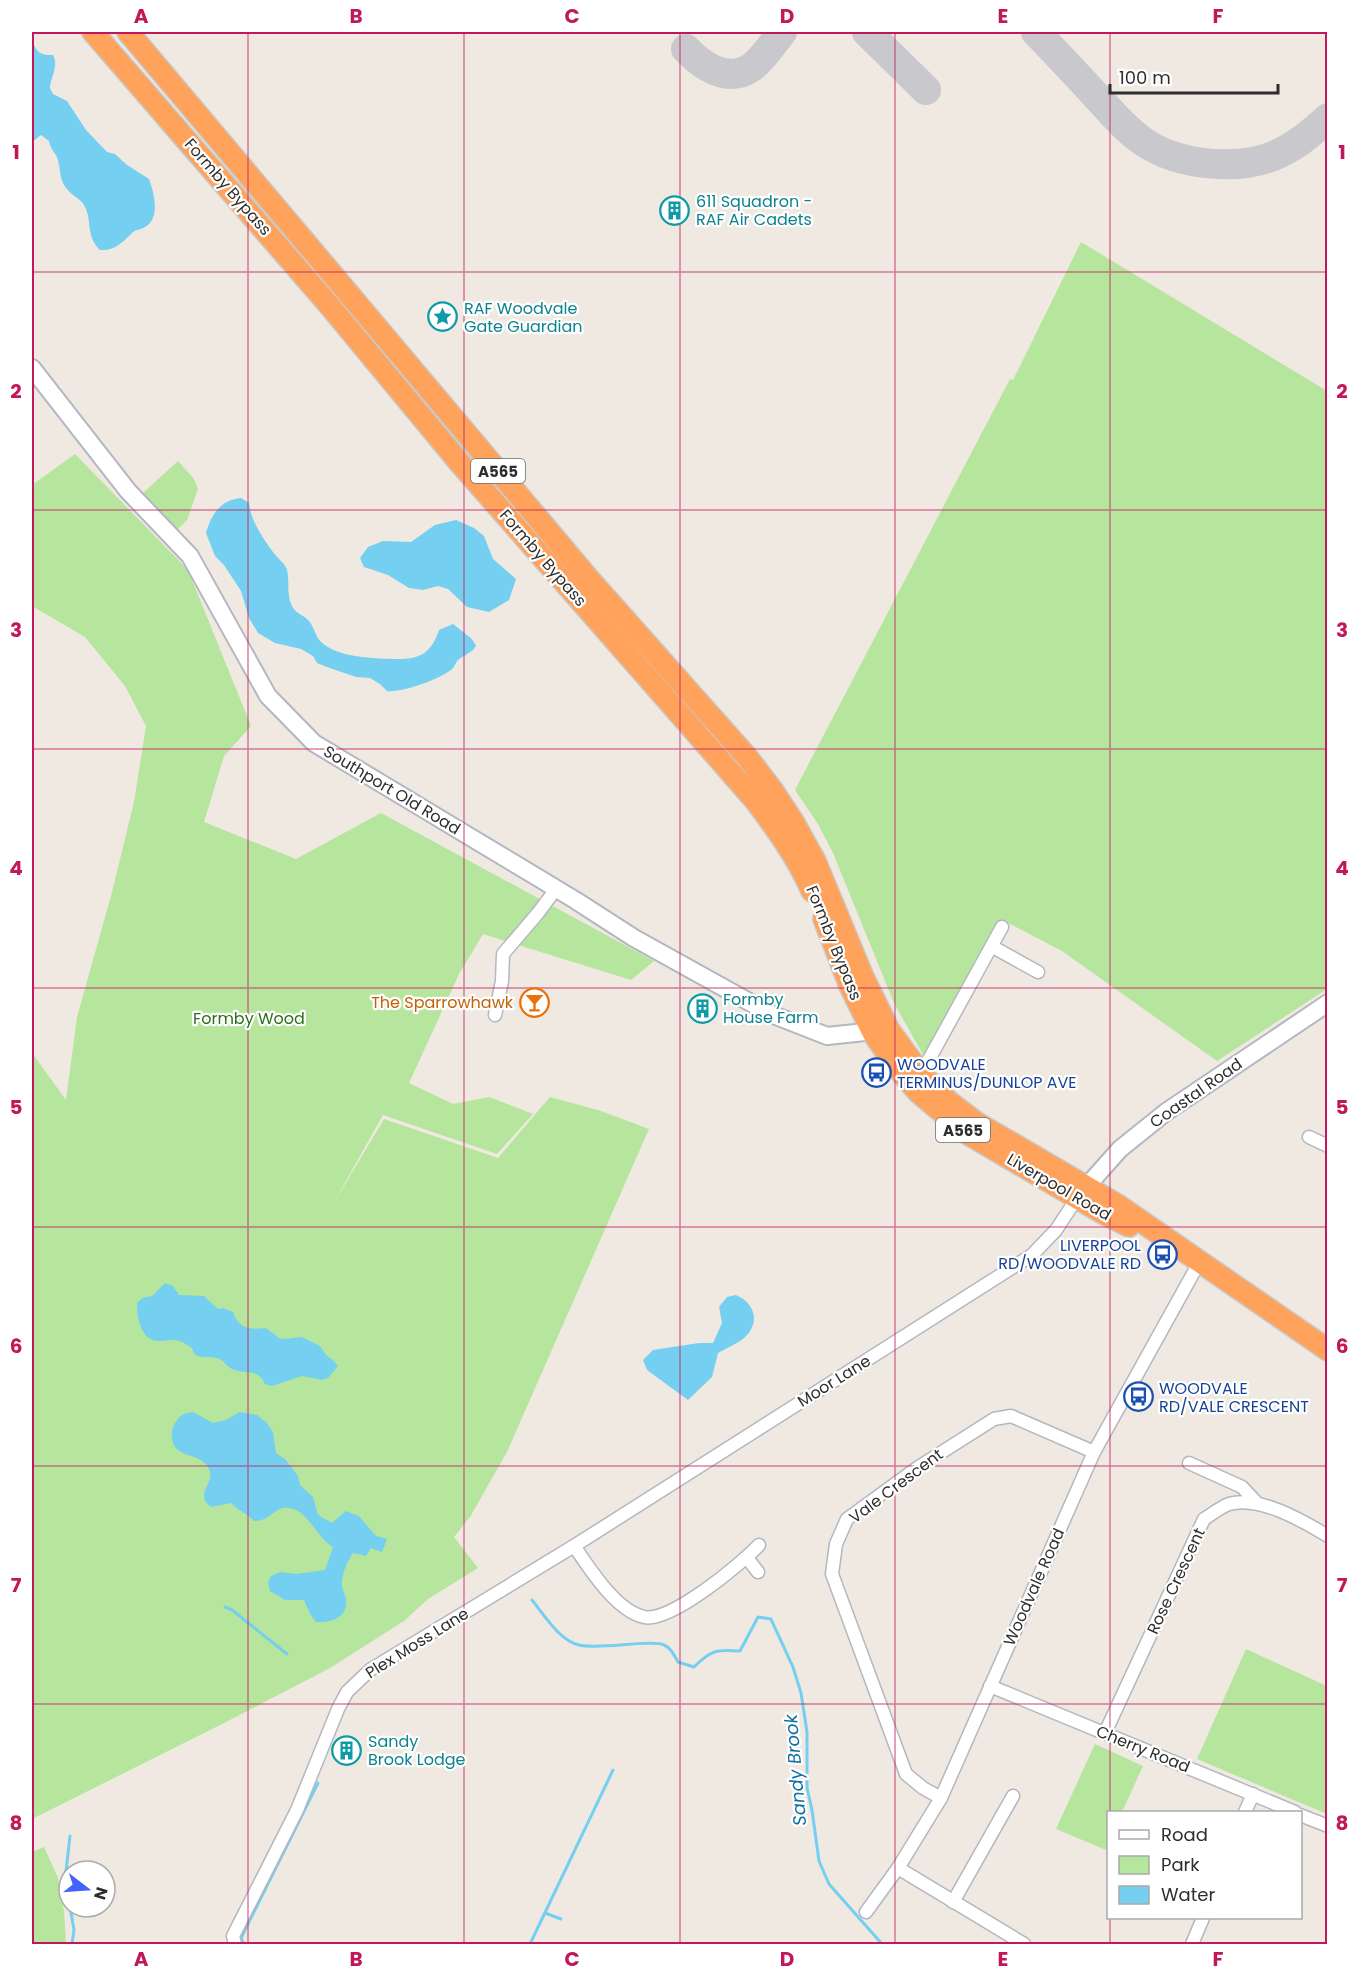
<svg xmlns="http://www.w3.org/2000/svg" width="1359" height="1976" font-family="Poppins,sans-serif">
<rect width="100%" height="100%" fill="#efe9e1"/>
<!-- green -->
<g fill="#b6e59e">
<polygon points="1081,242 1327,391 1327,989 1217,1061 1062,951 1012,925 1003,922 926,1060 894,1003 833,853 818,824 795,790 1010,379 1013,380"/>
<polygon points="75,454 188,570 251,726 224,756 204,822 296,859 381,813 654,961 631,980 483,934 459,974 409,1083 453,1104 489,1097 533,1114 497,1154 383,1115 332,1206 384,1119 498,1158 550,1097 601,1111 649,1129 507,1452 470,1517 454,1537 478,1568 428,1599 404,1621 330,1668 224,1723 32,1819 32,1053 66,1100 77,1017 111,896 134,802 146,726 125,686 85,637 32,606 32,485"/>
<polygon points="178,461 194,479 198,489 187,520 177,530 149,502 143,493"/>
<polygon points="1246,1649 1327,1686 1327,1814 1197,1759"/>
<polygon points="1095,1744 1143,1766 1122,1812 1108,1812 1108,1843 1106,1850 1056,1829"/>
<polygon points="44,1847 58,1878 64,1911 66,1944 32,1944 32,1852"/>
</g>
<!-- water -->
<g fill="#75cff0">
<path d="M32 40C37 53 40 55 53 55 59 66 51 76 50 88L53 94 67 101 86 130 107 152 115 154 127 165 149 179C154 193 161 218 145 227 140 230 136 229 132 233 122 243 114 251 100 250 85 235 93 221 84 205 80 198 72 196 67 189 59 181 61 168 57 157 54 151 50 148 49 141L41 135 32 142Z"/>
<path d="M241 498 249 503C251 521 262 537 273 552 277 558 285 563 287 570 290 582 286 594 292 606 296 614 304 615 309 621 314 627 315 635 320 641 337 658 372 658 394 659 419 660 431 654 439 630L453 624 472 639 476 646C471 654 465 654 458 660 456 662 455 665 453 668 442 679 401 693 387 691L380 684 370 678 356 677 327 667 317 663 313 656 301 649 275 643 258 633 249 618 241 591 224 565 215 556 206 533C211 515 220 500 241 498Z"/>
<polygon points="456,520 474,528 484,536 493,559 516,579 509,600 489,612 467,607 448,589 438,586 423,590 409,588 388,575 364,567 360,558 368,547 383,541 411,542 435,525"/>
<path d="M165 1283 173 1286 179 1295 204 1296 218 1309 223 1308 233 1312C239 1329 249 1330 266 1328L279 1338 285 1339 302 1337 320 1346 326 1355 334 1361 338 1366 328 1378 322 1380 302 1376 272 1386 265 1384C257 1367 244 1375 232 1369 226 1366 224 1360 217 1358 209 1356 202 1359 194 1354L192 1348C188 1346 184 1342 179 1341 173 1339 166 1341 160 1341 141 1342 137 1318 137 1303L142 1298 152 1296Z"/>
<path d="M736 1295C755 1303 761 1323 744 1338 737 1344 726 1348 718 1353L712 1377 688 1400 647 1370 643 1360 653 1350 699 1343H713L722 1323 719 1307 727 1297Z"/>
<path d="M193 1412 213 1423 226 1420 240 1412 257 1415 267 1423 273 1432 276 1453 286 1460 298 1476 300 1485 313 1497 318 1515 332 1523 346 1511 359 1516 376 1536 387 1539 382 1552 371 1548 366 1556 353 1553C347 1562 341 1575 342 1586 342 1590 346 1595 346 1600 348 1618 331 1623 316 1622L310 1614 304 1600H285L270 1591 268 1582 271 1576 280 1572 296 1574 325 1570 333 1547C315 1537 307 1505 283 1508 273 1510 269 1521 254 1521 246 1513 238 1510 231 1503L211 1507C193 1493 216 1484 209 1469 201 1451 174 1460 172 1438 171 1432 173 1425 177 1420 181 1414 186 1413 193 1412Z"/>
</g>
<g fill="none" stroke-linecap="round" stroke-linejoin="round">
<!-- stream -->
<g stroke="#75cff0" stroke-width="3">
<path d="M532 1600C544 1615 560 1641 579 1645 599 1650 651 1639 664 1645 671 1648 674 1655 678 1662L694 1667C711 1650 717 1649 740 1651L758 1617 771 1619 793 1667 801 1693 807 1732V1788L812 1810 819 1861 829 1884 882 1944"/>
<polyline points="225,1607 232,1610 287,1654"/>
<polyline points="69,1902 65,1880 70,1836"/>
<polyline points="70,1907 74,1930 72,1944"/>
<polyline points="545,1913 561,1919"/>
<polyline points="244,1944 241,1938 318,1783"/>
<polyline points="530,1944 613,1770"/>
</g>
<!-- taxiway -->
<g stroke="#c9c8cc" stroke-width="30">
<polyline points="867,32 926,90"/>
<path d="M1036 32C1057 54 1078 76 1098 98 1113 114 1127 131 1144 142 1179 166 1242 172 1280 153 1299 144 1313 131 1328 118"/>
<path d="M686 49C702 66 728 84 752 67 764 58 773 43 782 32"/>
</g>
<defs>
<g id="street">
<polyline points="993,947 1038,972"/>
<polyline points="495,1015 502,981 503,954 538,913 556,889"/>
<polyline points="921,1074 1002,927"/>
<polyline points="1309,1137 1328,1146"/>
<polyline points="1189,1463 1242,1487 1257,1503"/>
<path d="M574 1546C590 1569 616 1611 644 1617 670 1623 741 1564 759 1545"/>
<polyline points="747,1558 758,1572"/>
<polyline points="990,1686 1295,1812"/>
<path d="M1105 1733 1204 1519C1212 1514 1221 1507 1229 1504 1259 1495 1303 1521 1328 1536"/>
<polyline points="941,1798 923,1788 906,1774 832,1574 836,1544 847,1519 917,1468 994,1419 1011,1416 1094,1452"/>
<polyline points="1245,1812 1253,1794"/>
<polyline points="1300,1815 1328,1826"/>
<polyline points="898,1868 1024,1944"/>
<polyline points="953,1902 1013,1796"/>
<polyline points="866,1912 898,1868 941,1798 1094,1452 1200,1261"/>
<polyline points="235,1944 233,1936 297,1810 338,1709 347,1692 370,1670 574,1546 1032,1255 1056,1230 1077,1198"/>
<polyline points="1192,1944 1203,1918"/>
</g>
<g id="secondary">
<polyline points="32,368 128,491 190,556 268,696 314,743 575,900 634,938 771,1014 827,1036 884,1030"/>
<polyline points="1079,1195 1120,1149 1166,1112 1328,1003"/>
</g>
<g id="highway">
<path d="M93 32 329 305 459 462 754 799C776 828 797 857 812 891"/>
<polyline points="128,32 589,579 747,757 773,791 794,823 815,861 863,977 889,1030 921,1074 948,1101 977,1123 1116,1204 1328,1350"/>
<polyline points="824,919 850,986 873,1033 899,1070 918,1092 968,1134 1101,1212 1129,1226"/>
</g>
</defs>
<!-- street casing -->
<use href="#street" stroke="#b4b7c1" stroke-width="15"/>
<!-- secondary casing -->
<use href="#secondary" stroke="#b4b7c1" stroke-width="20"/>
<!-- highway casing -->
<use href="#highway" stroke="#c9c9c9" stroke-width="24"/>
<!-- street -->
<use href="#street" stroke="#fff" stroke-width="12"/>
<!-- secondary -->
<use href="#secondary" stroke="#fff" stroke-width="16"/>
<!-- highway -->
<use href="#highway" stroke="#ffa35c" stroke-width="21"/>
</g>
<!-- grid -->
<path fill="none" stroke="#c2185b" stroke-width="1.5" stroke-opacity="0.55" d="M248 32V1944M464 32V1944M680 32V1944M895 32V1944M1110 32V1812M32 272H1328M32 510H1328M32 749H1328M32 988H1328M32 1227H1328M32 1466H1328M32 1704H1328M1110 1918V1944"/>
<!-- icons -->
<defs>
<symbol id="building-ring" viewBox="-11 -11 22 22"><circle r="9.5" fill="#fff" stroke="#0f9aa8" stroke-width="1.5"/><path d="M-4-6H4V6H1V3H-1V6H-4ZM-2.5-4.3h1.7v1.8h-1.7ZM.8-4.3h1.7v1.8H.8ZM-2.5-1h1.7V.8h-1.7ZM.8-1h1.7V.8H.8Z" fill="#0f9aa8"/></symbol>
<symbol id="sight-ring" viewBox="-11 -11 22 22"><circle r="9.5" fill="#fff" stroke="#0f9aa8" stroke-width="1.5"/><path d="M0-6L1.8-2.2L6-1.7L2.9 1.2L3.7 5.4L0 3.3L-3.7 5.4L-2.9 1.2L-6-1.7L-1.8-2.2Z" fill="#0f9aa8"/></symbol>
<symbol id="bar-ring" viewBox="-11 -11 22 22"><circle r="9.5" fill="#fff" stroke="#e8710a" stroke-width="1.5"/><path d="M-6-5H6L.8 .8V4.5H3.5V6h-7V4.5H-.8V.8Z" fill="#e8710a"/></symbol>
<symbol id="bus-ring" viewBox="-11 -11 22 22"><circle r="9.5" fill="#fff" stroke="#1a4fb4" stroke-width="1.5"/><path d="M-5-6H5V4H4V6H2V4H-2V6H-4V4H-5ZM-3.5-4V0h7V-4ZM-3.5 1.2v1.5H-2V1.2ZM2 1.2v1.5H3.5V1.2Z" fill="#1a4fb4"/></symbol>
</defs>
<g fill-rule="evenodd">
<use href="#building-ring" x="658" y="194" width="33" height="33"/>
<use href="#sight-ring" x="426" y="300" width="33" height="33"/>
<use href="#bar-ring" x="518" y="986" width="33" height="33"/>
<use href="#building-ring" x="686" y="992" width="33" height="33"/>
<use href="#bus-ring" x="860" y="1056" width="33" height="33"/>
<use href="#bus-ring" x="1146" y="1238" width="33" height="33"/>
<use href="#bus-ring" x="1122" y="1380" width="33" height="33"/>
<use href="#building-ring" x="330" y="1734" width="33" height="33"/>
</g>
<g text-anchor="middle" dominant-baseline="central" stroke-width="4.5" stroke-linejoin="round" paint-order="stroke">
<!-- shield labels -->
<g fill="#fff" stroke="#6d6d6d" stroke-width="1.5">
<rect x="471" y="459" width="54" height="24" rx="4.5"/>
<rect x="936" y="1118" width="54" height="24" rx="4.5"/>
</g>
<g font-size="15" font-weight="bold" fill="#2e2e2e">
<text x="498" y="471">A565</text>
<text x="963" y="1130">A565</text>
</g>
<!-- street labels -->
<g font-size="16" fill="#2e2e2e" stroke="#fff">
<text transform="translate(228 187) rotate(49)">Formby Bypass</text>
<text transform="translate(543 558) rotate(49)">Formby Bypass</text>
<text transform="translate(392 790) rotate(31)">Southport Old Road</text>
<text transform="translate(834 943) rotate(68)">Formby Bypass</text>
<text transform="translate(1196 1093) rotate(-35)">Coastal Road</text>
<text transform="translate(1059 1187) rotate(30)">Liverpool Road</text>
<text transform="translate(834 1381) rotate(-32)">Moor Lane</text>
<text transform="translate(896 1486) rotate(-37)">Vale Crescent</text>
<text transform="translate(1176 1581) rotate(-65)">Rose Crescent</text>
<text transform="translate(1034 1587) rotate(-66)">Woodvale Road</text>
<text transform="translate(417 1643) rotate(-32)">Plex Moss Lane</text>
<text transform="translate(1143 1749) rotate(22)">Cherry Road</text>
</g>
<!-- culture labels -->
<g font-size="16" fill="#0d838f" stroke="#fff" text-anchor="start">
<text x="696" y="201">611 Squadron -<tspan x="696" dy="18">RAF Air Cadets</tspan></text>
<text x="464" y="308">RAF Woodvale<tspan x="464" dy="18">Gate Guardian</tspan></text>
<text x="723" y="999">Formby<tspan x="723" dy="18">House Farm</tspan></text>
<text x="368" y="1741">Sandy<tspan x="368" dy="18">Brook Lodge</tspan></text>
</g>
<!-- food labels -->
<g font-size="16" fill="#c56008" stroke="#fff" text-anchor="end">
<text x="513" y="1002">The Sparrowhawk</text>
</g>
<!-- park labels -->
<g font-size="16" fill="#2c6e1b" stroke="#fff">
<text x="249" y="1018">Formby Wood</text>
</g>
<!-- transit labels -->
<g font-size="16" fill="#164399" stroke="#fff" text-anchor="start">
<text x="897" y="1064">WOODVALE<tspan x="897" dy="18">TERMINUS/DUNLOP AVE</tspan></text>
<text x="1141" y="1245" text-anchor="end">LIVERPOOL<tspan x="1141" dy="18">RD/WOODVALE RD</tspan></text>
<text x="1159" y="1388">WOODVALE<tspan x="1159" dy="18">RD/VALE CRESCENT</tspan></text>
</g>
<!-- water labels -->
<g font-size="18" font-style="italic" fill="#0d6fa3" stroke="#fff">
<text transform="translate(795 1770) rotate(-95)">Sandy Brook</text>
</g>
</g>
<!-- border -->
<rect width="1359" height="1976" fill="none" stroke="#ffffff" stroke-width="66"/>
<!-- legend -->
<rect x="1107" y="1811" width="195" height="108" fill="#ffffff" stroke="#ababab" stroke-width="1.5"/>
<rect x="1119" y="1830" width="30" height="9" fill="#ffffff" stroke="#ababab" stroke-width="1.5"/>
<text x="1161" y="1841" font-size="18" fill="#2e2e2e">Road</text>
<rect x="1119" y="1856" width="30" height="18" fill="#b6e59e" stroke="#ababab" stroke-width="1.5"/>
<text x="1161" y="1871" font-size="18" fill="#2e2e2e">Park</text>
<rect x="1119" y="1886" width="30" height="18" fill="#75cff0" stroke="#ababab" stroke-width="1.5"/>
<text x="1161" y="1901" font-size="18" fill="#2e2e2e">Water</text>
<!-- north arrow -->
<g transform="translate(87 1889) rotate(107)"><circle r="28" fill="#ffffff" stroke="#ababab" stroke-width="1.5"/>
<path d="M0-4.5L10 22L0 15L-10 22Z" fill="#4264fb"/>
<text y="-9" font-size="16" font-weight="bold" text-anchor="middle" fill="#2e2e2e">N</text>
</g>
<!-- scale -->
<path d="M1110 84v9h168v-9" fill="none" stroke="#2e2e2e" stroke-width="3"/>
<text x="1119" y="84" font-size="18" fill="#2e2e2e" stroke="#ffffff" stroke-width="4.5" paint-order="stroke">100 m</text>
<rect x="33" y="33" width="1293" height="1910" fill="none" stroke="#c2185b" stroke-width="2"/>
<g font-size="20" text-anchor="middle" font-weight="bold" fill="#c2185b">
<text x="141" y="23">A</text>
<text x="356" y="23">B</text>
<text x="572" y="23">C</text>
<text x="787" y="23">D</text>
<text x="1003" y="23">E</text>
<text x="1218" y="23">F</text>
<text x="16" y="159">1</text>
<text x="1342" y="159">1</text>
<text x="16" y="398">2</text>
<text x="1342" y="398">2</text>
<text x="16" y="637">3</text>
<text x="1342" y="637">3</text>
<text x="16" y="875">4</text>
<text x="1342" y="875">4</text>
<text x="16" y="1114">5</text>
<text x="1342" y="1114">5</text>
<text x="16" y="1353">6</text>
<text x="1342" y="1353">6</text>
<text x="16" y="1592">7</text>
<text x="1342" y="1592">7</text>
<text x="16" y="1830">8</text>
<text x="1342" y="1830">8</text>
<text x="141" y="1966">A</text>
<text x="356" y="1966">B</text>
<text x="572" y="1966">C</text>
<text x="787" y="1966">D</text>
<text x="1003" y="1966">E</text>
<text x="1218" y="1966">F</text>
</g>
</svg>
